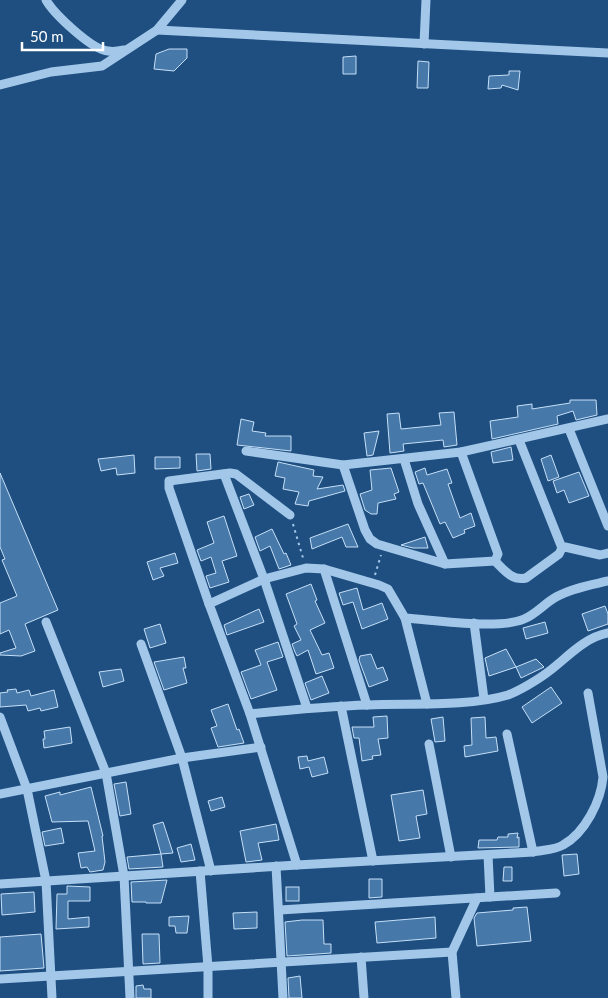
<svg xmlns="http://www.w3.org/2000/svg" width="608" height="998" font-family="Lato,sans-serif">
<rect width="100%" height="100%" fill="#1e4f80"/>
<!-- building -->
<g fill="#4679aa" stroke="#c6dff7">
<polygon points="169,49 187,49 187,58 174,71 154,69 156,54"/>
<polygon points="356,56 356,74 343,74 343,57"/>
<polygon points="418,61 429,62 428,88 417,88"/>
<polygon points="509,71 520,71 518,90 502,85 501,88 488,89 489,76 509,75"/>
<polygon points="570,400 596,400 597,415 576,420 573,411 557,416 558,424 492,439 490,421 518,417 517,406 532,404 532,409 570,403"/>
<polygon points="454,412 457,445 444,447 443,440 403,444 404,451 390,453 387,414 399,413 401,429 441,425 439,413"/>
<polygon points="241,419 254,422 252,431 266,433 265,436 291,436 291,451 237,445"/>
<polygon points="379,431 373,455 367,456 364,433"/>
<polygon points="511,447 513,460 493,463 491,452"/>
<polygon points="196,454 210,454 211,469 197,471"/>
<polygon points="134,455 135,473 117,475 116,468 101,471 98,459"/>
<polygon points="551,455 559,477 548,481 541,459"/>
<polygon points="155,457 180,457 180,468 155,469"/>
<polygon points="278,462 314,470 313,476 323,477 317,489 343,485 345,491 309,501 308,506 295,504 299,492 283,489 285,478 275,476"/>
<polygon points="391,468 399,492 394,494 396,499 378,503 377,514 371,514 365,510 360,494 372,490 370,470"/>
<polygon points="425,468 427,475 447,469 452,483 448,484 460,518 471,513 475,526 464,530 465,533 453,538 445,522 440,524 423,483 419,484 415,472"/>
<polygon points="579,472 589,496 569,503 564,490 557,493 553,481"/>
<polygon points="0,473 58,610 25,624 35,651 21,656 0,655 0,653 16,648 9,630 0,634 0,603 17,596 2,560 5,559 0,547"/>
<polygon points="249,494 254,505 244,509 240,497"/>
<polygon points="224,516 237,556 222,561 229,582 210,588 206,576 216,573 211,557 201,561 197,550 214,543 207,522"/>
<polygon points="348,524 358,547 346,547 342,537 312,549 310,538"/>
<polygon points="272,529 284,554 286,553 291,565 279,569 270,546 260,551 255,537"/>
<polygon points="425,537 428,548 413,548 401,545"/>
<polygon points="175,553 178,563 160,568 164,576 153,580 147,562"/>
<polygon points="311,584 317,600 315,601 325,623 310,630 322,655 329,653 334,668 316,674 308,650 297,656 295,652 292,644 301,640 294,626 297,624 286,594"/>
<polygon points="357,588 363,610 382,603 388,619 362,629 353,602 343,605 339,593"/>
<polygon points="605,606 608,614 608,624 588,631 582,614"/>
<polygon points="259,609 264,622 227,635 224,625"/>
<polygon points="545,622 548,633 526,639 523,628"/>
<polygon points="160,624 166,643 150,648 144,629"/>
<polygon points="278,642 283,657 267,662 277,690 251,699 241,672 261,665 255,650"/>
<polygon points="506,649 516,667 489,676 485,658"/>
<polygon points="371,654 377,669 383,667 388,680 369,687 359,660 360,656"/>
<polygon points="184,657 186,668 183,668 187,683 164,690 154,662"/>
<polygon points="536,659 544,667 521,678 516,667"/>
<polygon points="121,669 124,681 103,687 99,672"/>
<polygon points="322,676 329,693 311,700 305,683"/>
<polygon points="551,687 562,703 532,723 522,707"/>
<polygon points="16,689 17,693 29,690 31,696 54,690 58,707 41,711 40,708 28,711 26,705 0,707 0,693 8,692 7,690"/>
<polygon points="228,704 237,730 239,729 244,743 218,747 211,728 217,726 211,710"/>
<polygon points="387,716 388,738 378,739 381,755 372,756 373,759 362,761 359,738 354,738 352,727 374,727 373,717"/>
<polygon points="443,717 445,741 435,742 431,719"/>
<polygon points="485,717 486,738 496,737 498,751 465,757 464,746 472,745 471,718"/>
<polygon points="70,727 72,743 44,748 43,739 45,739 44,731"/>
<polygon points="307,756 308,761 324,757 328,773 312,777 309,767 300,769 298,757"/>
<polygon points="126,782 131,814 120,816 114,784"/>
<polygon points="91,787 103,836 102,836 105,862 103,870 90,872 87,867 81,868 78,853 95,851 88,821 52,822 45,796 60,792 60,795"/>
<polygon points="423,790 427,814 416,816 420,838 399,841 391,795"/>
<polygon points="222,797 225,807 211,811 208,801"/>
<polygon points="163,822 173,853 161,854 153,825"/>
<polygon points="276,824 279,840 258,843 262,860 246,862 240,831"/>
<polygon points="61,828 64,843 45,846 42,832"/>
<polygon points="518,833 517,838 519,837 519,847 478,848 479,840 497,840 498,837 508,837 508,834"/>
<polygon points="191,844 195,860 181,862 177,848"/>
<polygon points="161,854 163,867 129,869 127,857"/>
<polygon points="577,854 579,874 564,876 562,855"/>
<polygon points="504,867 512,867 512,881 503,881"/>
<polygon points="369,879 382,879 382,897 369,898"/>
<polygon points="167,880 161,903 146,903 146,902 132,902 131,882"/>
<polygon points="67,886 90,887 90,901 68,901 68,919 89,917 89,927 56,929 57,894 67,894"/>
<rect x="286" y="887" width="13" height="14"/>
<polygon points="34,892 35,912 2,915 1,894"/>
<polygon points="527,907 531,941 477,946 474,918 477,913 513,910 513,908"/>
<polygon points="257,912 257,928 234,929 233,913"/>
<polygon points="189,916 187,933 176,933 175,926 169,926 169,917"/>
<polygon points="435,917 436,938 377,943 375,922"/>
<polygon points="302,920 323,920 324,944 331,944 331,953 287,956 285,922"/>
<polygon points="41,934 44,968 0,971 0,937"/>
<polygon points="142,934 159,934 160,963 143,964"/>
<polygon points="300,976 302,998 289,998 288,978"/>
<polygon points="143,985 144,989 151,989 151,998 136,998 136,986"/>
</g>
<g fill="none" stroke-linecap="round" stroke-linejoin="round">
<!-- path -->
<g stroke="#a2c7e9" stroke-width="2" stroke-dasharray="2.5 4" stroke-linecap="butt">
<polyline points="293,524 303,558"/>
<polyline points="375,575 381,555"/>
</g>
<!-- minor -->
<g stroke="#a2c7e9" stroke-width="9">
<path d="M46 0C54 14 92 50 108 51 113 52 119 51 124 50"/>
<polyline points="157,30 608,53"/>
<polyline points="424,44 426,0"/>
<polyline points="0,85 51,72 102,66 157,30 182,0"/>
<polyline points="569,429 608,526"/>
<polyline points="519,440 562,548"/>
<polyline points="246,451 343,465 461,452 608,419"/>
<polyline points="404,459 418,504 445,564"/>
<polyline points="343,465 365,530 370,539 377,544 445,564 495,561 498,554 461,452"/>
<polyline points="224,474 264,579 307,708"/>
<path d="M495 561C504 570 512 581 526 578L559 554 562 548 565 547 600 555 608 553"/>
<polyline points="324,569 367,705"/>
<polyline points="209,604 169,488 169,481 230,473 236,474 290,515"/>
<polyline points="405,618 427,704"/>
<polyline points="46,622 106,773 124,876 130,998"/>
<polyline points="474,623 484,699"/>
<polyline points="141,644 182,758 211,871"/>
<polyline points="341,706 373,861"/>
<path d="M250 714C289 710 328 706 368 705 410 703 468 707 508 695 519 691 539 679 548 672 567 658 583 638 608 633"/>
<polyline points="0,717 27,789 46,881 52,998"/>
<polyline points="507,734 533,852"/>
<polyline points="429,744 451,857"/>
<polyline points="0,794 182,758 261,747"/>
<polyline points="488,855 490,897"/>
<path d="M297 865 250 714 209 604 264 579 306 568 324 569 379 585 388 589 405 618C434 620 499 630 524 619 536 614 545 603 556 597 572 588 591 585 608 581"/>
<polyline points="276,866 283,998"/>
<polyline points="200,871 208,967 208,998"/>
<path d="M0 884 297 865 533 852C542 850 555 850 563 845 585 833 601 801 603 777L588 693"/>
<polyline points="280,910 556,893"/>
<polyline points="361,957 364,998"/>
<polyline points="0,979 452,952"/>
<polyline points="456,998 452,952 477,898"/>
</g>
</g>
<!-- scale -->
<path d="M22 42v8h81v-8" fill="none" stroke="#ffffff" stroke-width="2.5"/>
<text x="30" y="42" font-size="15" fill="#ffffff" stroke="#1e4f80" stroke-width="4" paint-order="stroke">50 m</text>
</svg>
